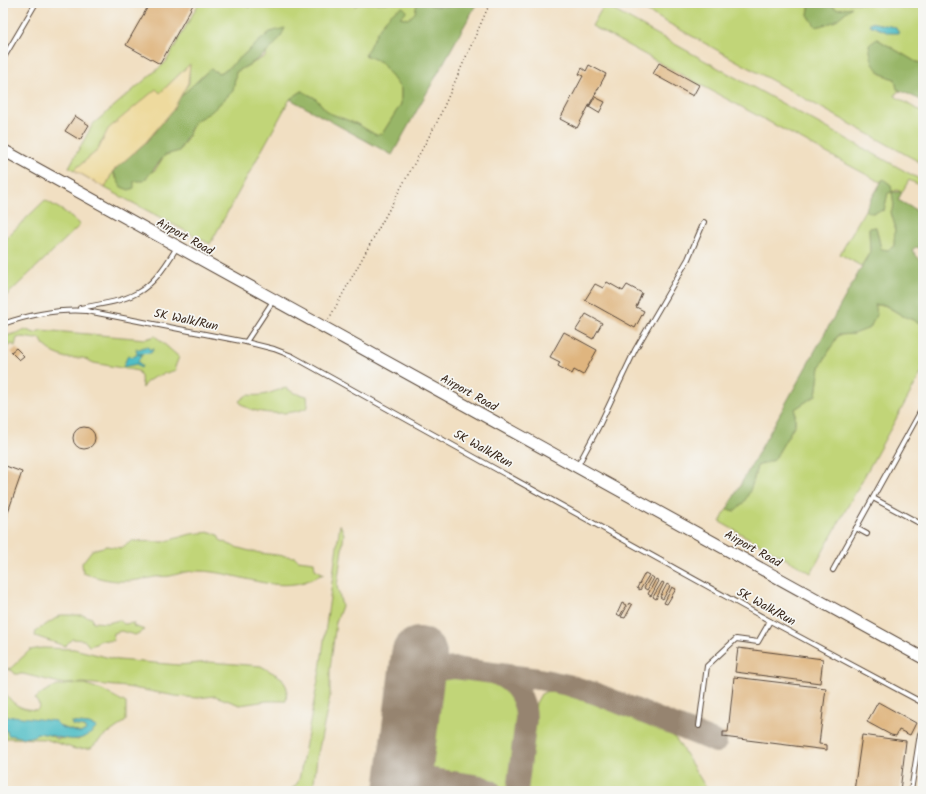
<svg xmlns="http://www.w3.org/2000/svg" width="926" height="794" font-family="Kalam,sans-serif">
<rect width="100%" height="100%" fill="#f6f6f2"/>
<filter id="ink" filterUnits="userSpaceOnUse"><feTurbulence type="fractalNoise" baseFrequency=".025" numOctaves="2"/><feDisplacementMap in="SourceGraphic" scale="8" xChannelSelector="R" yChannelSelector="G"/><feConvolveMatrix kernelMatrix="1 2 1 2 8 2 1 2 1" color-interpolation-filters="sRGB"/></filter>
<filter id="wash" filterUnits="userSpaceOnUse"><feTurbulence type="fractalNoise" baseFrequency=".012" numOctaves="4" result="noise"/><feDisplacementMap in="SourceGraphic" scale="16" xChannelSelector="R" yChannelSelector="G"/><feGaussianBlur stdDeviation="0.9" result="paint"/><feColorMatrix in="noise" values="0 0 0 0 0 0 0 0 0 0 0 0 0 0 0 0 0 1.4 0 .05"/><feComposite in="paint" operator="in"/></filter>
<g filter="url(#wash)">
<rect width="100%" height="100%" fill="#f1dfc2"/>
<!-- green -->
<g fill="#c1d578" stroke="#7e804b">
<polygon points="199,3 248,3 248,8 254,3 352,3 354,6 363,3 417,3 418,5 415,14 408,19 400,17 403,8 365,55 381,61 401,89 401,104 382,134 376,135 357,124 329,113 315,98 302,91 290,99 210,244 105,188 113,171 115,178 134,181 155,170 165,155 179,151 186,140 195,121 211,112 233,91 236,72 266,56 270,32 226,70 219,73 210,69 177,100 189,83 189,65 160,93 156,90 101,142 98,150 74,170 69,167 93,124 166,62"/>
<path d="M632 3H810L808 15 851 8 837 9 832 6 833 3H923V63L916 62 877 39 871 54C879 71 875 74 895 79L897 89 901 91 897 92 895 96 923 113V164Z"/>
<polygon points="604,5 923,181 923,187 909,180 902,192 897,190 892,192 894,206 891,212 895,226 894,247 888,250 881,249 876,227 869,228 870,252 861,266 840,254 865,210 872,213 884,210 888,192 892,192 891,185 883,179 880,182 592,26"/>
<polygon points="45,200 65,212 80,225 3,299 3,241"/>
<polygon points="874,305 884,305 903,316 923,324 923,370 811,573 720,522 727,509 735,511 753,483 757,466 774,460 795,424 795,409 816,395 820,367 838,335 854,334"/>
<path d="M26 330 35 333 41 330 146 339 155 336 179 357 175 367 176 370C164 374 147 377 142 388L141 376 138 371 94 363 83 358H66L54 353 44 345 40 338C32 341 26 335 17 338L15 346 12 344 3 349V337Z"/>
<path d="M286 388 294 393 307 396 308 407C294 416 248 416 239 401L247 395C267 397 269 392 286 388Z"/>
<polygon points="340,524 344,534 337,586 342,606 336,622 330,669 330,696 317,758 313,790 289,791 296,785 299,780 320,670"/>
<path d="M211 532 218 535 220 540C243 553 269 554 295 557L298 560 314 562 315 569 324 574C317 576 311 580 304 582 269 592 234 571 199 571 186 571 182 573 170 576 165 577 159 576 155 577 125 583 112 583 83 573L82 563 92 550 107 546 121 548 132 541 163 542 191 534Z"/>
<polygon points="61,615 82,615 92,618 93,622 108,623 119,620 124,624 134,623 133,626 145,630 135,635 121,631 114,633 113,641 100,640 96,644 89,646 84,640 72,639 65,646 35,636 36,631"/>
<polygon points="42,648 74,649 118,660 179,665 209,662 261,666 282,678 287,688 286,701 267,701 240,705 215,696 197,698 176,696 127,687 84,683 64,684 23,674 15,674 13,671 7,669 11,668 30,650"/>
<polygon points="451,675 497,682 505,688 516,702 519,720 510,791 504,791 488,780 436,772 428,764 426,756 435,685 442,677"/>
<path d="M85 684 102 690 126 703V721L103 737 91 748 75 749 45 739 3 738V729L7 731 37 733 48 734 57 739 68 738 78 740 97 727 72 725 84 727 86 730 81 733C55 725 29 716 3 718V689C12 705 20 709 37 710L40 706 35 699C50 684 66 684 85 684Z"/>
<polygon points="550,690 580,697 659,727 672,734 678,742 708,791 525,791 536,703 541,694"/>
</g>
<!-- forest -->
<g fill="#98b668" stroke="#6a7043">
<path d="M417 3H430V5C446 9 460 3 477 3L392 155 290 99 302 91 315 98 329 113 357 124 376 135 382 134 401 104V89L381 62 365 55C374 38 384 13 403 7L407 11 400 17 408 19 415 13Z"/>
<polygon points="810,3 833,3 832,6 837,9 852,7 834,22 816,27 808,15"/>
<path d="M285 28C275 51 257 60 236 72L233 91 211 112 195 121 179 151 165 155 144 181H134V188L129 190 121 187 113 171 146 142 173 110 177 100 210 69 219 73 226 70 270 32Z"/>
<path d="M877 39 916 62 923 63V101L897 89 895 79C875 74 872 65 869 45Z"/>
<path d="M883 179 891 185 892 192H902L898 200 923 214V249L916 247 912 250 923 264V324L903 316 885 305H874L877 313 870 328 854 334 838 335 820 367 816 395 795 409V424L774 460 757 466C753 483 749 501 735 511L727 509 870 252 869 228 876 227 881 249 888 250 894 246 895 226 891 212 894 206 892 192 888 193 884 210 872 213 865 210Z"/>
</g>
<!-- sand -->
<polygon fill="#eeda9e" stroke="#94825e" points="190,64 188,83 173,110 146,142 113,171 105,188 74,170 98,150 108,129 156,89 160,93"/>
<!-- water -->
<g fill="#50bec6" stroke="#467472">
<polygon points="870,22 895,27 899,33 889,33 870,25"/>
<polygon points="143,347 148,347 150,350 152,348 153,350 151,353 138,354 142,355 138,361 142,367 140,368 137,364 123,367 128,355 132,357 137,355 136,349 140,349"/>
<path d="M13 716 55 721 61 727 80 733 86 730 84 727 72 725 71 722 89 724 97 727C80 749 59 735 37 733 31 741 18 736 8 735L7 731 3 729V718Z"/>
</g>
<g fill="none" stroke-linecap="round" stroke-linejoin="round">
<!-- taxiway -->
<g stroke="#968470" stroke-width="22">
<path d="M496 674C515 682 526 698 526 719L517 791"/>
<polyline points="416,683 438,670 454,668 539,679 568,685 597,694 716,742"/>
<polyline points="404,775 480,786 491,791"/>
</g>
<!-- runway -->
<polyline stroke="#968470" stroke-width="56" points="402,791 419,655"/>
</g>
<g id="blocks">
<!-- building -->
<g fill="#dfb57f">
<polygon points="150,3 194,3 160,64 126,45"/>
<polygon points="659,63 699,85 693,96 653,74"/>
<polygon points="589,65 606,74 577,128 560,119 583,76 579,74 582,68 586,71"/>
<polygon points="595,97 605,102 599,113 589,107"/>
<polygon points="75,116 89,125 80,140 65,131"/>
<polygon points="607,282 623,291 627,285 642,293 636,307 644,311 635,328 585,300 595,284 603,288"/>
<polygon points="586,314 602,323 593,339 576,330"/>
<polygon points="564,332 597,350 583,375 574,370 572,374 558,366 560,362 550,357"/>
<polygon points="16,348 24,356 19,360 11,352"/>
<circle cx="84" cy="438" r="11"/>
<polygon points="3,465 22,472 3,526"/>
<polygon points="645,573 649,575 640,590 637,588"/>
<polygon points="651,576 654,578 647,590 644,588"/>
<polygon points="656,579 659,581 651,596 648,594"/>
<polygon points="662,582 664,583 656,599 653,597"/>
<polygon points="667,584 670,586 663,599 660,597"/>
<polygon points="672,587 676,589 667,604 664,603"/>
<polygon points="622,603 626,605 620,616 617,614"/>
<polygon points="629,603 632,605 625,618 621,617"/>
<polygon points="738,648 823,659 820,683 735,672"/>
<polygon points="734,677 826,688 819,744 827,745 827,750 723,737 723,732 728,732"/>
<polygon points="878,702 916,723 910,735 899,730 896,736 891,735 867,722"/>
<polygon points="862,735 906,741 900,791 854,791"/>
</g>
</g>
</g>
<g filter="url(#ink)">
<use href="#blocks" fill-opacity="0" stroke="#564537" stroke-width="1"/>
<g fill="none" stroke-linecap="round" stroke-linejoin="round">
<defs>
<g id="lane">
<polyline points="3,59 36,3"/>
<path d="M80 308C134 299 148 296 177 247"/>
<path d="M3 324C29 315 60 309 87 311L246 342 274 349 292 356 770 621 923 703"/>
<polyline points="246,342 273,301"/>
<polyline points="577,467 599,426 635,350 688,259 704,222"/>
<polyline points="873,498 923,525"/>
<polyline points="856,528 867,534"/>
<polyline points="833,570 923,407"/>
<polyline points="699,726 707,666 736,639 758,642 770,621"/>
<polyline points="911,791 920,734 923,729"/>
</g>
<polyline id="secondary" points="3,150 923,658"/>
</defs>
<!-- lane casing -->
<use href="#lane" stroke="#564537" stroke-width="6"/>
<!-- secondary casing -->
<use href="#secondary" stroke="#564537" stroke-width="13"/>
<!-- path -->
<polyline stroke="#564537" stroke-width="1.5" stroke-dasharray="1 3" stroke-linecap="butt" points="329,319 437,122 490,3"/>
<!-- lane -->
<use href="#lane" stroke="#fff" stroke-width="4"/>
<!-- secondary -->
<use href="#secondary" stroke="#fff" stroke-width="11"/>
</g>
</g>
<g text-anchor="middle" dominant-baseline="central" stroke-width="3.5" stroke-linejoin="round" paint-order="stroke">
<!-- street labels -->
<g font-size="12" fill="#3b2a1e" stroke="#f6f6f2">
<text transform="translate(185 237) rotate(29)">Airport Road</text>
<text transform="translate(186 320) rotate(12)">5K Walk/Run</text>
<text transform="translate(469 393) rotate(29)">Airport Road</text>
<text transform="translate(483 449) rotate(29)">5K Walk/Run</text>
<text transform="translate(753 549) rotate(29)">Airport Road</text>
<text transform="translate(766 607) rotate(29)">5K Walk/Run</text>
</g>
</g>
<!-- margin -->
<rect width="926" height="794" fill="none" stroke="#f6f6f2" stroke-width="16"/>
</svg>
